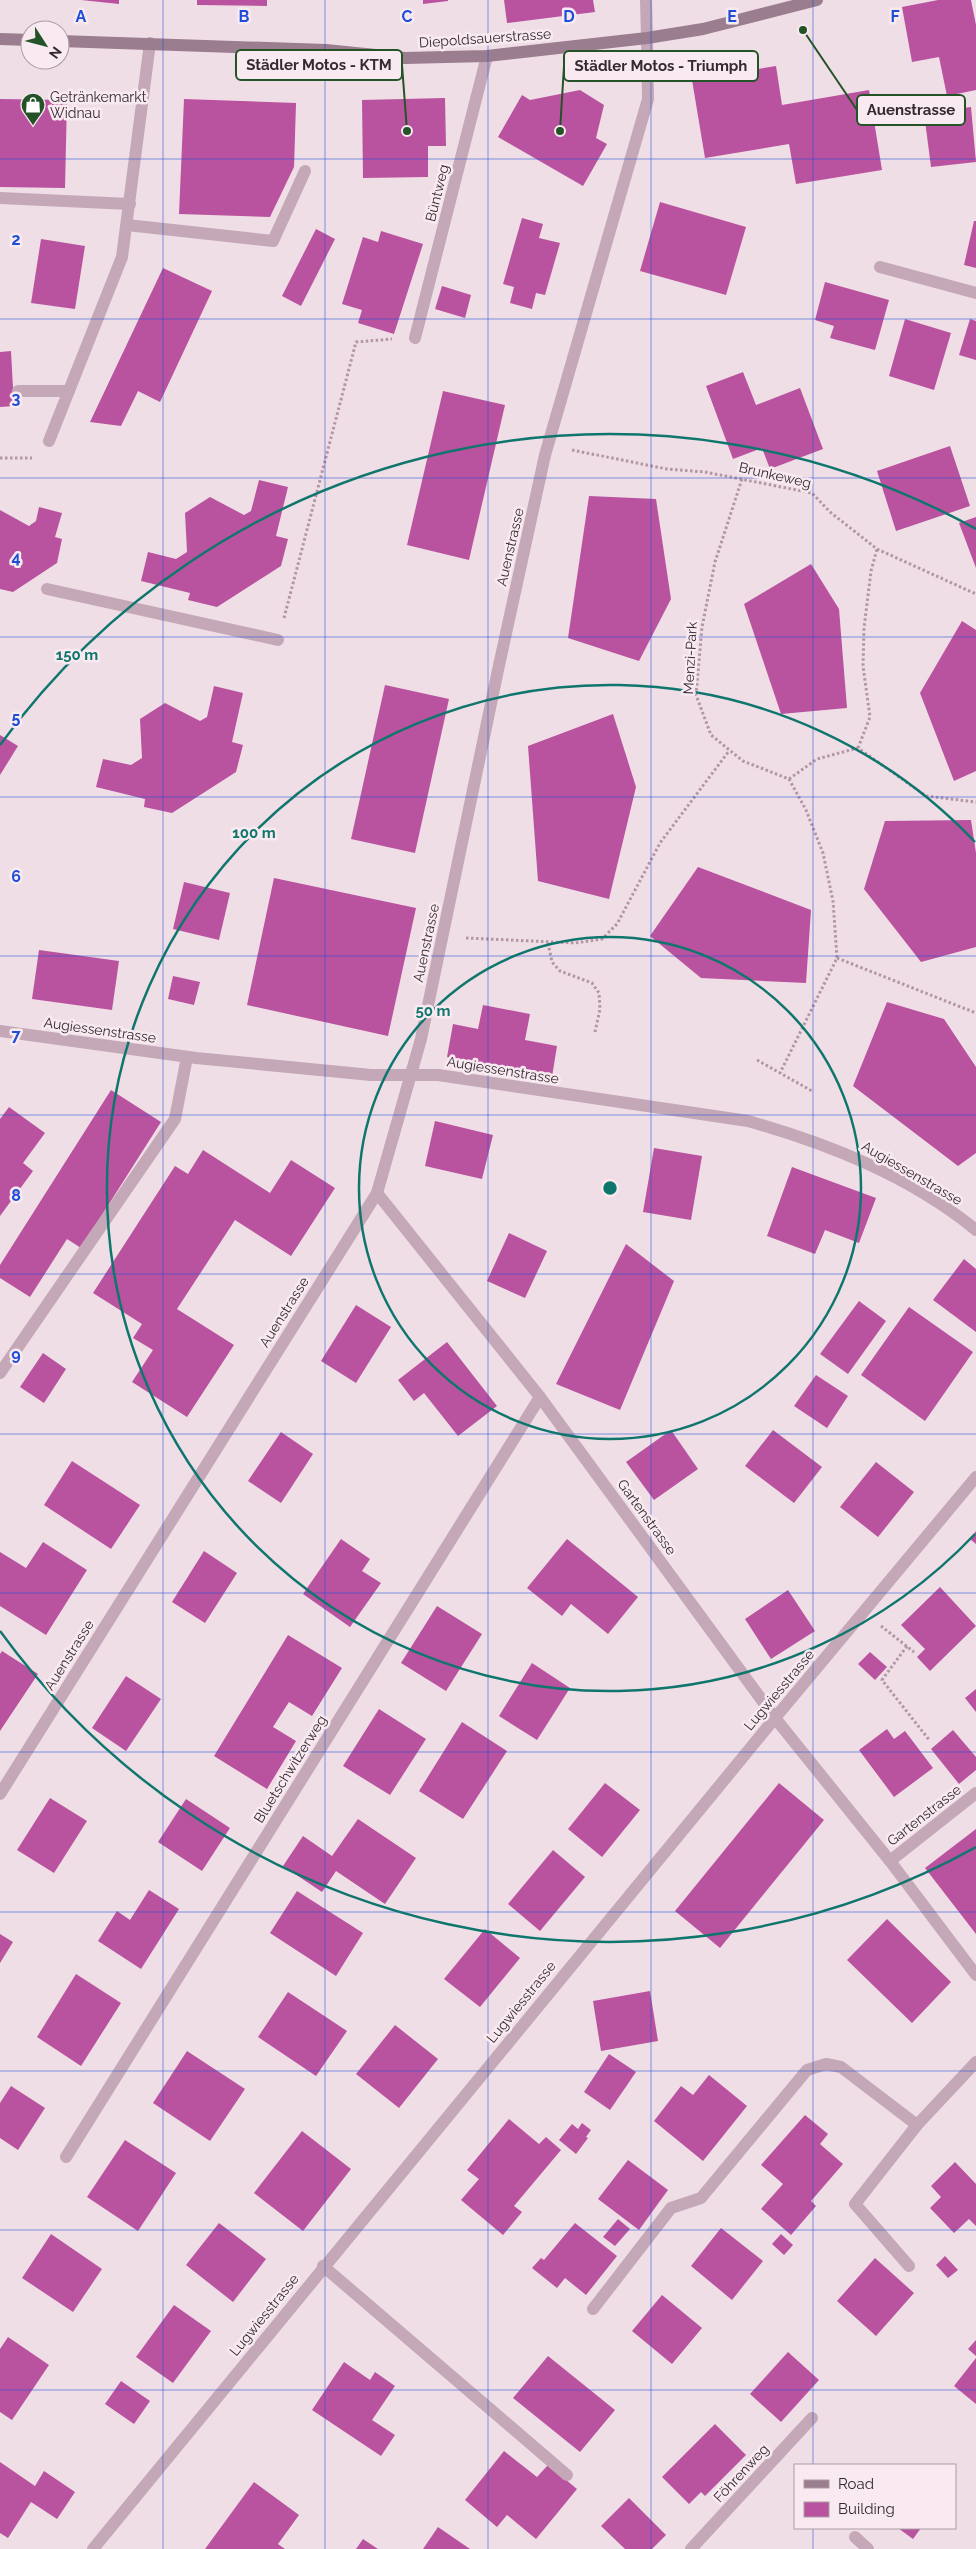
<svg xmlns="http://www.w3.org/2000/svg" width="976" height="2549" font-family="Raleway,sans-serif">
<rect width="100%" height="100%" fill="#f0dee6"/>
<!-- building -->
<g fill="#b9539f">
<polygon points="81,0 119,0 119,4"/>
<polygon points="197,0 267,0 267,6 197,5"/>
<polygon points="423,0 448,0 448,1 423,4"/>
<polygon points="504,0 593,0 595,12 507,23"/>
<polygon points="938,0 971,0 976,25 976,90 947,96 939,57 912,62 902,7"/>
<polygon points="776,66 782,105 869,90 882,170 796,184 789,144 705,158 692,80"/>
<polygon points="580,90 604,105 596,138 607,144 583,186 498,137 522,95 530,100"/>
<polygon points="445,98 446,146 428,146 428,177 363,178 362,100"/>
<polygon points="0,99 67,100 65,188 0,187"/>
<polygon points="184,99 296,103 294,167 270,217 179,214"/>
<polygon points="971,107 976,162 931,167 924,113"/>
<polygon points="660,202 746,227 726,295 640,271"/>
<polygon points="522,218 543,224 539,238 560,243 545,295 536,293 532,309 510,303 514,287 503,284"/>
<polygon points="974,221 976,221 976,268 964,265"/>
<polygon points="316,229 335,239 301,306 282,296"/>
<polygon points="381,231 423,244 394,334 358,323 362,310 342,304 363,237 378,242"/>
<polygon points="41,239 85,246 75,309 31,303"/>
<polygon points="163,268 212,291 160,402 138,391 121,426 90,422"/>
<polygon points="825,282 889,300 875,350 830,338 834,326 815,320"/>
<polygon points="442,286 471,295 465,318 435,309"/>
<polygon points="905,319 951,333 934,390 889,376"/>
<polygon points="970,319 976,321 976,360 959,355"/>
<polygon points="11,351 14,406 0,407 0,352"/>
<polygon points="743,372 756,405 800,388 823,449 770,469 762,448 733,459 706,386"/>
<polygon points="443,391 505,405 469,560 407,545"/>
<polygon points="950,446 970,506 896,531 877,471"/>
<polygon points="259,480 288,487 276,536 288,539 281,566 217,607 188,600 190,593 141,581 148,552 176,559 187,552 185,513 210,497 244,515 251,511"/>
<polygon points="589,496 656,499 671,599 639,661 568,638"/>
<polygon points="39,507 62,513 55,537 62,539 57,563 13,592 0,589 0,510 29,526 36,521"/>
<polygon points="976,517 976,568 959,523"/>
<polygon points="811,564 839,609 847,708 781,714 744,604"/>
<polygon points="962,621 976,630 976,771 954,781 920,693"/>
<polygon points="385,685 449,699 415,853 351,839"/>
<polygon points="214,686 243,693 232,742 243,745 236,772 172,813 144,807 145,799 96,787 103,759 131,765 142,758 140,719 165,703 200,721 207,717"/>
<polygon points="613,714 636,787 609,899 538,881 528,746"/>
<polygon points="0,735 18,746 0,775"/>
<polygon points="971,820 976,853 976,947 921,962 864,889 885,821"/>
<polygon points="698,867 811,910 806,983 701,978 650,936"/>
<polygon points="274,878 416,908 388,1036 247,1005"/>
<polygon points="184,882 230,893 219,940 173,929"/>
<polygon points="39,950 119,961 112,1010 32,999"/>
<polygon points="173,976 200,982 194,1005 168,999"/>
<polygon points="887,1002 944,1019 976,1067 976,1153 958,1166 853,1086"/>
<polygon points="483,1005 530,1014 525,1040 557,1046 552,1077 447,1057 453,1024 478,1029"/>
<polygon points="111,1090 161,1122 81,1248 67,1239 30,1297 0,1278 0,1265"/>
<polygon points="9,1107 45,1133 23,1163 33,1171 0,1216 0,1119"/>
<polygon points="435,1121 493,1135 482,1179 425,1166"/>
<polygon points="654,1148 702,1156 691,1220 643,1212"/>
<polygon points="203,1150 270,1193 291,1160 335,1188 291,1256 235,1220 177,1309 234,1345 187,1417 132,1382 153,1350 133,1338 142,1324 93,1293 175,1166 188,1174"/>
<polygon points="792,1167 876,1198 859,1243 825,1230 815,1254 767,1236"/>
<polygon points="509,1233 547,1251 525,1298 487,1281"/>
<polygon points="626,1244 674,1281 620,1410 556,1384"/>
<polygon points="964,1259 976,1269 976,1332 933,1300"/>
<polygon points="859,1301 886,1321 848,1374 820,1354"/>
<polygon points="356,1305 391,1327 356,1383 321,1361"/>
<polygon points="909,1307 973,1352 925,1421 861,1375"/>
<polygon points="447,1342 497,1406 458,1436 424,1393 414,1401 398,1380"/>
<polygon points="43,1353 66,1369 44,1403 20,1387"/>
<polygon points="816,1375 848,1396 827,1428 794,1406"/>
<polygon points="671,1430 698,1469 654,1500 626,1462"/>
<polygon points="773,1430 822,1467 794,1503 745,1466"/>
<polygon points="281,1432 313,1454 281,1503 248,1481"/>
<polygon points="72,1461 140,1505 111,1549 44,1505"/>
<polygon points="876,1462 914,1492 878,1537 840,1507"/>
<polygon points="976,1531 976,1544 970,1539"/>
<polygon points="341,1539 370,1559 362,1571 381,1583 350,1627 303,1594"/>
<polygon points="567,1539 638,1597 608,1634 571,1604 562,1616 527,1588"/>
<polygon points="43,1542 87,1570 46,1635 0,1606 0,1552 26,1568"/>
<polygon points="204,1551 237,1573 205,1623 172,1602"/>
<polygon points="940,1587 976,1626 930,1671 917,1657 925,1649 901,1625"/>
<polygon points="788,1590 815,1631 771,1659 745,1619"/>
<polygon points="437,1606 482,1634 446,1691 401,1663"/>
<polygon points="288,1635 342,1668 312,1716 289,1702 273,1727 296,1741 267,1789 214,1756"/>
<polygon points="2,1651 38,1674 0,1731 0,1654"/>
<polygon points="870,1652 887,1667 875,1680 858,1664"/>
<polygon points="532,1663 570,1688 537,1740 499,1716"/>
<polygon points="126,1676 161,1699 126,1751 92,1728"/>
<polygon points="976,1689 976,1712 965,1698"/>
<polygon points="379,1709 426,1739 390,1795 343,1766"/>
<polygon points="462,1722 507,1751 463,1819 419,1791"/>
<polygon points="887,1729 894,1739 905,1731 933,1768 894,1797 859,1750"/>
<polygon points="953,1730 976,1757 976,1770 959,1784 931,1749"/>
<polygon points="605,1783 640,1810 602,1857 568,1829"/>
<polygon points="779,1783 824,1820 720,1948 675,1911"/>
<polygon points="50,1798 87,1821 54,1873 17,1850"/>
<polygon points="186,1799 230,1828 202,1871 158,1842"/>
<polygon points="358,1819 416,1858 385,1904 336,1871 322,1892 283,1866 303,1836 332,1856"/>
<polygon points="976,1829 976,1934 925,1868"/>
<polygon points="553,1850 585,1877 540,1931 508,1904"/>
<polygon points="149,1890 179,1909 141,1969 98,1941 117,1911 130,1920"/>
<polygon points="297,1891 363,1933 336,1976 270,1933"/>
<polygon points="887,1919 951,1982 912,2023 847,1960"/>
<polygon points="485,1929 520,1958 480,2007 444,1979"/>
<polygon points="0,1934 13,1942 0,1963"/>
<polygon points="76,1974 121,2003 81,2066 37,2037"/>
<polygon points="650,1991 658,2041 601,2051 593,2001"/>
<polygon points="288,1992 347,2031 316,2076 258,2037"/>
<polygon points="395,2025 438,2059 399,2108 356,2074"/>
<polygon points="187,2051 245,2089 210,2141 153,2103"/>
<polygon points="609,2054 636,2072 610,2110 584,2092"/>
<polygon points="709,2075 747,2106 703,2161 654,2121 681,2086 693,2095"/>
<polygon points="11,2086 45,2108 18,2150 0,2138 0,2103"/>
<polygon points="805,2115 828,2134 820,2144 843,2164 811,2201 816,2206 791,2235 761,2209 783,2184 761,2165"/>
<polygon points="509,2119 539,2144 546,2137 561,2150 514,2206 522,2212 503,2235 461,2200 479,2179 467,2170"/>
<polygon points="582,2123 591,2130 586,2137 588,2138 576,2154 559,2140 572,2124 578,2129"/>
<polygon points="302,2131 351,2169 303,2231 254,2193"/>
<polygon points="125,2140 176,2173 138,2231 87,2197"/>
<polygon points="628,2160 668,2190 639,2230 598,2199"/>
<polygon points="955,2162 976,2184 976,2226 969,2219 954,2233 930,2208 941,2197 931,2186"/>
<polygon points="618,2219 630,2229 615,2246 603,2237"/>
<polygon points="219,2223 266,2259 233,2302 186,2265"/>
<polygon points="575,2223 617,2256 586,2295 565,2278 557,2288 532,2268 541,2258 544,2260"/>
<polygon points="721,2228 763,2261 732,2300 691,2266"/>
<polygon points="51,2234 102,2269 73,2312 22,2278"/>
<polygon points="781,2234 793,2245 784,2255 772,2244"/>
<polygon points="945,2256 958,2270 948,2278 936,2265"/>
<polygon points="875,2258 914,2293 876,2336 837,2301"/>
<polygon points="662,2295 702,2328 672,2364 632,2331"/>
<polygon points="174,2305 211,2331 173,2383 136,2357"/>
<polygon points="8,2337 49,2365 12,2420 0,2412 0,2349"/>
<polygon points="976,2340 976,2356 968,2349"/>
<polygon points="788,2352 819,2380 781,2422 750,2394"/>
<polygon points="548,2356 615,2410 580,2452 513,2398"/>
<polygon points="976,2358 976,2404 954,2386"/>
<polygon points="344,2362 370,2380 375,2372 395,2386 372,2420 395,2435 381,2456 312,2410"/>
<polygon points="121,2381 150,2401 134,2424 105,2404"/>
<polygon points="715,2424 746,2455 705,2496 701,2492 689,2504 662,2477"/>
<polygon points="504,2451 537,2477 548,2465 577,2489 536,2539 507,2515 497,2527 465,2500"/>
<polygon points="0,2462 35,2486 44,2471 75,2492 57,2519 31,2502 8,2538 0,2533"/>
<polygon points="254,2482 299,2515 278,2544 285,2549 205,2549"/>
<polygon points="629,2498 666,2535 652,2549 625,2549 601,2526"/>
<polygon points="438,2527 470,2549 423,2549"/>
<polygon points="898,2528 921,2528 913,2539"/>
<polygon points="363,2539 378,2549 356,2549"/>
</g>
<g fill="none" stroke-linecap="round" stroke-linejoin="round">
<!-- path -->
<g stroke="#b295a6" stroke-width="3" stroke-dasharray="2.5 2.5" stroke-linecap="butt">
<polyline points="572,450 667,469 705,472 812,493 830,512 877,549 976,594"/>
<polyline points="0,458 32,458"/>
<polyline points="742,479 715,562 702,627 696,695 711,735 743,761 789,779 806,810 823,853 833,901 837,958 780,1073"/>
<polyline points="284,618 356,342 392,339"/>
<polyline points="858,748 870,717 863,666 864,628 871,571 877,549"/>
<polyline points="789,779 817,759 858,748 926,796 976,802"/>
<polyline points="466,938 575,943 602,939 617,924 660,843 729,751"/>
<polyline points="548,943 552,962 560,971 592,983 599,993 600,1009 595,1032"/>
<polyline points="837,958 976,1013"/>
<polyline points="757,1060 812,1091"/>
<polyline points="881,1626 914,1652"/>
<polyline points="907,1646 882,1680 930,1741"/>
</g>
<!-- lane -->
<g stroke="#c4a8b7" stroke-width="12">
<polyline points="646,0 647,38"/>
<polyline points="0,198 130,204"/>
<polyline points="127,225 273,241 305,171"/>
<polyline points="880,267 976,293"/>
<polyline points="415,338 487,56"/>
<polyline points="18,391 69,391"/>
<polyline points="49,441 122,257 150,43"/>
<polyline points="47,589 278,640"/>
<polyline points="0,1373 175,1119 187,1057"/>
<polyline points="323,2266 567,2475"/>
<polyline points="909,2266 855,2204 917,2125 976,2062"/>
<polyline points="593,2309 671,2208 701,2198 807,2070 826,2064 841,2067 917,2125"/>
<polyline points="855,2537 868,2549"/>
<polyline points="691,2549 812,2418"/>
</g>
<!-- street -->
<g stroke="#c4a8b7" stroke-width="12">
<path d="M0 1031 196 1058 371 1075H438L748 1121C829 1144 910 1176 976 1230"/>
<polyline points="377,1193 540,1397 775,1718 890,1861 976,1975"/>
<polyline points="0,1794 377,1193 421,1039 498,670 545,455 648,99 647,38"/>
<polyline points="890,1861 976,1793"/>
<polyline points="66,2157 540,1397"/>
<polyline points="93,2549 775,1718 976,1477"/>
</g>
<!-- secondary -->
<g stroke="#9a7d8f" stroke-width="12">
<polyline points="0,39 30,40"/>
<polyline points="60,41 326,50 405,58 487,56 647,38 703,29 817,0"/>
</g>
</g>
<!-- grid -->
<path fill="none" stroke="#1d4ed8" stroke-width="1" stroke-opacity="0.55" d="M163 0V2549M325 0V2549M488 0V2549M651 0V2549M813 0V2465M0 159H976M0 319H976M0 478H976M0 637H976M0 797H976M0 956H976M0 1115H976M0 1274H976M0 1434H976M0 1593H976M0 1752H976M0 1912H976M0 2071H976M0 2230H976M0 2390H976M813 2528V2549"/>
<!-- distance rings -->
<g fill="none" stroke="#0f766e" stroke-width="2.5">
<circle cx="610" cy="1188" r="251"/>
<path d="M975 1534A503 503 0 1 1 975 842"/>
<path d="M976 1847A754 754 0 0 1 0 1631M0 745A754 754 0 0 1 976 529"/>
</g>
<!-- icons -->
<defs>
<symbol id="shop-pin" viewBox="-11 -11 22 30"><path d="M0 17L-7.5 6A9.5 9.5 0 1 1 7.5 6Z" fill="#235327" stroke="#f8eaf0"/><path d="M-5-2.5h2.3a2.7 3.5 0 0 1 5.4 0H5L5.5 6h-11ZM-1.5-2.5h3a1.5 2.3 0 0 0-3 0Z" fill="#fff"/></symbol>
</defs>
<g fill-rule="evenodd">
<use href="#shop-pin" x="19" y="91" width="28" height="38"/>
</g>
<g text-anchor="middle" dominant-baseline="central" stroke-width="5" stroke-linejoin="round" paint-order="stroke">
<!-- street labels -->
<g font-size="14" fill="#352a31" stroke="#f8eaf0">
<text transform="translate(485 38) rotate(-4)">Diepoldsauerstrasse</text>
<text transform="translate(437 193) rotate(-76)">Büntweg</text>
<text transform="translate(775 475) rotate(13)">Brunkeweg</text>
<text transform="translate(510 547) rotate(-77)">Auenstrasse</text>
<text transform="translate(690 658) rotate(-87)">Menzi-Park</text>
<text transform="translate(426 943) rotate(-78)">Auenstrasse</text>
<text transform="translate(100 1030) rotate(8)">Augiessenstrasse</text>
<text transform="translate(503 1070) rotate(9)">Augiessenstrasse</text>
<text transform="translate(912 1173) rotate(30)">Augiessenstrasse</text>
<text transform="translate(284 1312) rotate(-58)">Auenstrasse</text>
<text transform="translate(647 1517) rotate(54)">Gartenstrasse</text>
<text transform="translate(69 1655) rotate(-58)">Auenstrasse</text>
<text transform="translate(779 1690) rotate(-50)">Lugwiesstrasse</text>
<text transform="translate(290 1769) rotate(-58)">Bluetschwitzerweg</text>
<text transform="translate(924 1815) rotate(-38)">Gartenstrasse</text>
<text transform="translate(521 2002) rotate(-51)">Lugwiesstrasse</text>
<text transform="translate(264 2315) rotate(-51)">Lugwiesstrasse</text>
<text transform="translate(741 2473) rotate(-47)">Föhrenweg</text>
</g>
<!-- poi labels -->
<g font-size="14" fill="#352a31" stroke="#f8eaf0" text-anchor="start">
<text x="50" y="97">Getränkemarkt<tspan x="50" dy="16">Widnau</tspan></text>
</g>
</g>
<g font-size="16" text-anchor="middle" font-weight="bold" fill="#1d4ed8" stroke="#f8eaf0" stroke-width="5" stroke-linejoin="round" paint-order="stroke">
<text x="81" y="22">A</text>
<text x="244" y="22">B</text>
<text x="407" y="22">C</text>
<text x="569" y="22">D</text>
<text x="732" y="22">E</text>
<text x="895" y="22">F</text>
<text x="16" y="245">2</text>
<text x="16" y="404">3</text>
<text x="16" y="563">4</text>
<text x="16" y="723">5</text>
<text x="16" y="882">6</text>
<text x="16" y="1041">7</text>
<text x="16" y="1201">8</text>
<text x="16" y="1360">9</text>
</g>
<circle cx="610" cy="1188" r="8" fill="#0f766e" stroke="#f8eaf0" stroke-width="2.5"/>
<g font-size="15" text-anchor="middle" font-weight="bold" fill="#0f766e" stroke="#f8eaf0" stroke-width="5" stroke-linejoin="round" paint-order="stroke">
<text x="77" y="660">150 m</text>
<text x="254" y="838">100 m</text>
<text x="433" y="1016">50 m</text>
</g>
<!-- callouts -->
<path fill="none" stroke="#235327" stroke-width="2" d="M407 131L402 65M560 131L564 66M803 30L857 110"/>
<g fill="#235327" stroke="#f8eaf0" stroke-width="2">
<circle cx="407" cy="131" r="5"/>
<circle cx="560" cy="131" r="5"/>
<circle cx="803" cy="30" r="5"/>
</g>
<g fill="#f8eaf0" stroke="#235327" stroke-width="2">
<rect x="236" y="50" width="166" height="30" rx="5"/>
<rect x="564" y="51" width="194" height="30" rx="5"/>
<rect x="857" y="95" width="108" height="30" rx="5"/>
</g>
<g font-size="15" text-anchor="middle" font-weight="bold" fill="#352a31">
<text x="319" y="70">Städler Motos - KTM</text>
<text x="661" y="71">Städler Motos - Triumph</text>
<text x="911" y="115">Auenstrasse</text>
</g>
<!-- legend -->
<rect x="794" y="2464" width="162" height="65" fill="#f8eaf0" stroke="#aa9da4"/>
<rect x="804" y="2480" width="25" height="8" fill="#9a7d8f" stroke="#aa9da4"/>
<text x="838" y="2489" font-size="15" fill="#352a31">Road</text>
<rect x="804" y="2502" width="25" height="15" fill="#b9539f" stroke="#aa9da4"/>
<text x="838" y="2514" font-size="15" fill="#352a31">Building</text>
<!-- north arrow -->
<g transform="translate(45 45) rotate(126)"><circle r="24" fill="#f8eaf0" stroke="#aa9da4"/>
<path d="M0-4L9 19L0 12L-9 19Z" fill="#235327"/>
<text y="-8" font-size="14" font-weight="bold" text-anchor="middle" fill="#352a31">N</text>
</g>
</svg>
